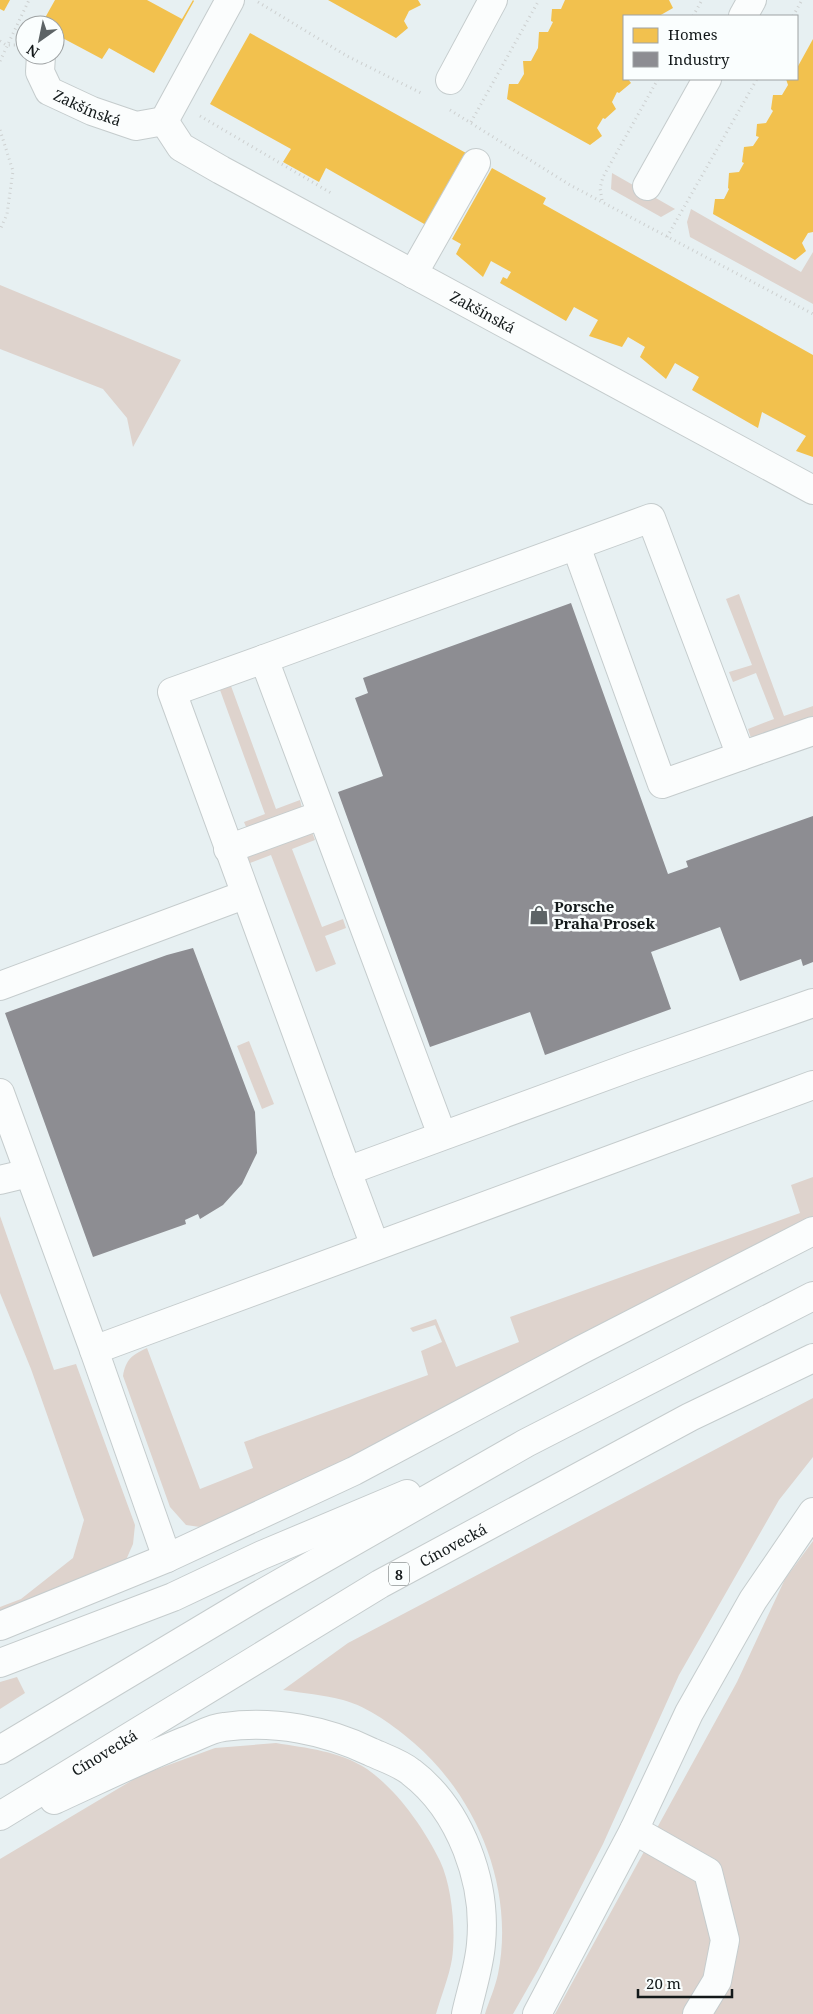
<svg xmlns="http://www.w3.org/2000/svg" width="813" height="2014" font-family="'Noto Serif',serif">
<rect width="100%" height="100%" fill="#e7f0f2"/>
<!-- green -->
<g fill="#ded3cd">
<polygon points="612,173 675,209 661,217 611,189"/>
<polygon points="691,209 801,272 813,252 813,304 690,237 687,222"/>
<polygon points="0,285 181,360 133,447 127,418 103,389 0,349"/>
<polygon points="739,594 784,716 813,706 813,716 751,738 748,729 774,719 756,673 733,682 729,672 752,665 726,599"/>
<polygon points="231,686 276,809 300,800 302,808 247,829 244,822 265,814 220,690"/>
<polygon points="312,832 315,840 292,849 322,927 343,919 346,928 325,936 336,964 316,972 271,855 250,863 247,856"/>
<polygon points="249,1041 274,1104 262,1109 237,1046"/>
<path d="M813 1177V1219L321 1479 207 1528 186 1525 170 1507 123 1376C126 1359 132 1355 147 1348L200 1489 253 1468 244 1442 428 1375 421 1351 442 1342 435 1325 413 1332 410 1328 436 1319 456 1367 519 1342 510 1317 800 1213 791 1185Z"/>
<polygon points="0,1216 54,1370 76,1364 135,1525 133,1544 126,1560 0,1615 0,1607 21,1599 73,1558 84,1520 31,1369 0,1293"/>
<path d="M813 1398V1457L779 1500 679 1675 603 1844 538 1970 513 2014H485C489 2001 495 1988 498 1974 515 1890 478 1798 414 1743 394 1726 369 1707 343 1700 324 1695 303 1693 283 1690L348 1643Z"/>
<polygon points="813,1541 813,2014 555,2014 737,1682 785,1579"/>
<polygon points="17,1677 25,1693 0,1709 0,1682"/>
<path d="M276 1743C306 1748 340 1751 367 1769 397 1790 424 1828 440 1861 452 1886 456 1931 452 1959 449 1977 441 1996 436 2014H0V1859L141 1775 215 1748Z"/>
</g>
<!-- homes -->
<g fill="#f2c14e">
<polygon points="0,0 10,0 4,11 0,9"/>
<polygon points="55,0 147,0 182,19 193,0 194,1 154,73 109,48 102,59 55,34 55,25 41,25"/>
<polygon points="328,0 418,0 421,5 409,11 404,21 408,28 396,38"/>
<polygon points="565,0 669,0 673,8 659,16 624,16 624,79 628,79 631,83 619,93 617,92 612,102 616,109 605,119 603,118 597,128 602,136 590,145 507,99 509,84 518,84 524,74 523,61 531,61 538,48 539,32 548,32 553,22 551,21 552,9 561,9"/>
<polygon points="250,33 466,153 426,225 326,168 319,182 283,162 291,149 210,104"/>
<polygon points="813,39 813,232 808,233 802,243 806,251 795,260 713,214 715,199 724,199 729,189 728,188 729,173 739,172 744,163 742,162 744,147 753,146 759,137 756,136 757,124 766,123 773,111 771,109 773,95 782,95 788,85 786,79 797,79 797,68"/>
<polygon points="492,168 546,198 543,204 813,355 813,457 796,451 806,436 762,412 758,428 692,390 699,377 675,363 666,379 640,357 645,347 628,337 622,347 589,336 598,320 574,307 566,321 500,283 503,277 507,279 511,272 491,261 483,277 456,254 461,244 452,239"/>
</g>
<!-- industry -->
<g fill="#8d8d92">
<polygon points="571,603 668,874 688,867 686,861 813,816 813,962 803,966 801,959 740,981 720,927 651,952 671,1009 545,1055 530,1012 430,1047 338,792 383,776 355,698 368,693 363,678"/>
<polygon points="193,948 255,1112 257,1153 242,1184 223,1205 200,1219 198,1214 185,1220 186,1224 93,1257 5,1013 167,955"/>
</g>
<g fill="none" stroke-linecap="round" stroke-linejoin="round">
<defs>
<g id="minor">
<polyline points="743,16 752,0"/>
<path id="s1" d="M41 55 40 72 49 91 92 111 136 126 164 121"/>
<polyline points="450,80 493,0"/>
<path id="s2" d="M164 121 181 147 221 170 813 490"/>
<polyline points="164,121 230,0"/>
<polyline points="647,186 707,79"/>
<polyline points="413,274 476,163"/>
<polyline points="576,546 662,784 741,756"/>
<polyline points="264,659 651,518 741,756 813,731"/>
<polyline points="228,849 321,815"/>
<polyline points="0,986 244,895"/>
<polyline points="0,1093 94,1350 813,1085"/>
<polyline points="442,1135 264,659 172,692 347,1171 636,1065 813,1003"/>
<polyline points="347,1171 375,1246"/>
<polyline points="0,1180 29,1173"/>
<polyline points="94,1350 167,1558"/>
<polyline points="0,1626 167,1558 354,1471 581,1350 813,1231"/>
<polyline points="634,1830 708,1872 725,1940 717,1981 697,2014"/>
</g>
<g id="highway">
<polyline points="0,1663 173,1597 262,1555 407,1494"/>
<polyline points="0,1750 256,1597 526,1443 813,1296"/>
<path d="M54 1800C98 1780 141 1759 185 1741 197 1737 211 1728 224 1727 274 1720 326 1730 371 1752 384 1758 400 1763 411 1772 461 1810 487 1883 481 1944 479 1968 471 1991 466 2014"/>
<path id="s3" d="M0 1816 380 1584 690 1417 813 1358"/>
<polyline points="537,2014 634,1830 689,1713 753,1600 813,1512"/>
</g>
</defs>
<!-- minor casing -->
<use href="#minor" stroke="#c5cccd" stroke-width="30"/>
<!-- highway casing -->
<use href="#highway" stroke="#c5cccd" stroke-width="30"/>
<!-- path -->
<g stroke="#cdd0d0" stroke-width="3" stroke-dasharray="1 4" stroke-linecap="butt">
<polyline points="258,2 347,56 423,94"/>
<polyline points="693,16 702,0"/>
<polyline points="793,16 802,0"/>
<polyline points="0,41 6,45 15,45"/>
<polyline points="0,61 29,0"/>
<polyline points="450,110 570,185 813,314"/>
<polyline points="200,116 331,193"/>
<polyline points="471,122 539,0"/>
<polyline points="0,130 13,171 7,214 0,230"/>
<polyline points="602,200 600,188 603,177 658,79"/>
<polyline points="667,237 757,79"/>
</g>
<!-- minor -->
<use href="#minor" stroke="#fbfdfd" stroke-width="28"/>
<!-- highway -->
<use href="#highway" stroke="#fbfdfd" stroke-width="28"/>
</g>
<!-- icons -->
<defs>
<symbol id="shop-bare" viewBox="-9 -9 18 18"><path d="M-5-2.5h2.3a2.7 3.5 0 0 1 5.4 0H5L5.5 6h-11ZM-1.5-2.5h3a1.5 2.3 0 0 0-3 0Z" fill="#5d6466" stroke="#fafefe" stroke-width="2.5" paint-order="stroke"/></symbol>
</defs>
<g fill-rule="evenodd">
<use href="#shop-bare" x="525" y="901" width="28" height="28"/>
</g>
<g text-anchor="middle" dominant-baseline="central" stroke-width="5" stroke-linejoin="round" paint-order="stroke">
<!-- shield labels -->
<rect fill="#fafefe" stroke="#585e5e" stroke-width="1" x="389" y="1562.5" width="20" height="23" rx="4"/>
<g font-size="14" font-weight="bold" fill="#13191a">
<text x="399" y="1574">8</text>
</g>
<!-- street labels -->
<g font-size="15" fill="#13191a" stroke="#fafefe">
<text stroke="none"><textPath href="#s1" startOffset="80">Zakšínská</textPath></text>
<text stroke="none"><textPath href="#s2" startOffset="375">Zakšínská</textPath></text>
<text stroke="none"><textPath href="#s3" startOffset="528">Cínovecká</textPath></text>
<text stroke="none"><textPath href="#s3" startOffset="122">Cínovecká</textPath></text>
</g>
<!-- poi labels -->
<g font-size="15" font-weight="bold" fill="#13191a" stroke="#fafefe" text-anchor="start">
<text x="554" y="906">Porsche<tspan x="554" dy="17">Praha Prosek</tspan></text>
</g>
</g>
<!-- legend -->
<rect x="623" y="15" width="175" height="65" fill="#fafefe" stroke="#9ea2a3"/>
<rect x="633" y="28" width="25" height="15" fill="#f2c14e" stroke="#9ea2a3"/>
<text x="668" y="40" font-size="15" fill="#13191a">Homes</text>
<rect x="633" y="52" width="25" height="15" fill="#8d8d92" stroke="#9ea2a3"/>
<text x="668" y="65" font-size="15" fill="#13191a">Industry</text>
<!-- north arrow -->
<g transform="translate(40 40) rotate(213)"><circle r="24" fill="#fafefe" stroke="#9ea2a3"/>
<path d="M0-4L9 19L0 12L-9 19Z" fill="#5d6466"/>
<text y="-8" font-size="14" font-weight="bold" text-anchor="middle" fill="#13191a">N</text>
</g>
<!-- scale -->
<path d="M638 1989v8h94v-8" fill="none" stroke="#13191a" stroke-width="2.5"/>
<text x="646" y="1989" font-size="15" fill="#13191a" stroke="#fafefe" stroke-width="4" paint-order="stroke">20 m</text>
</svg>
